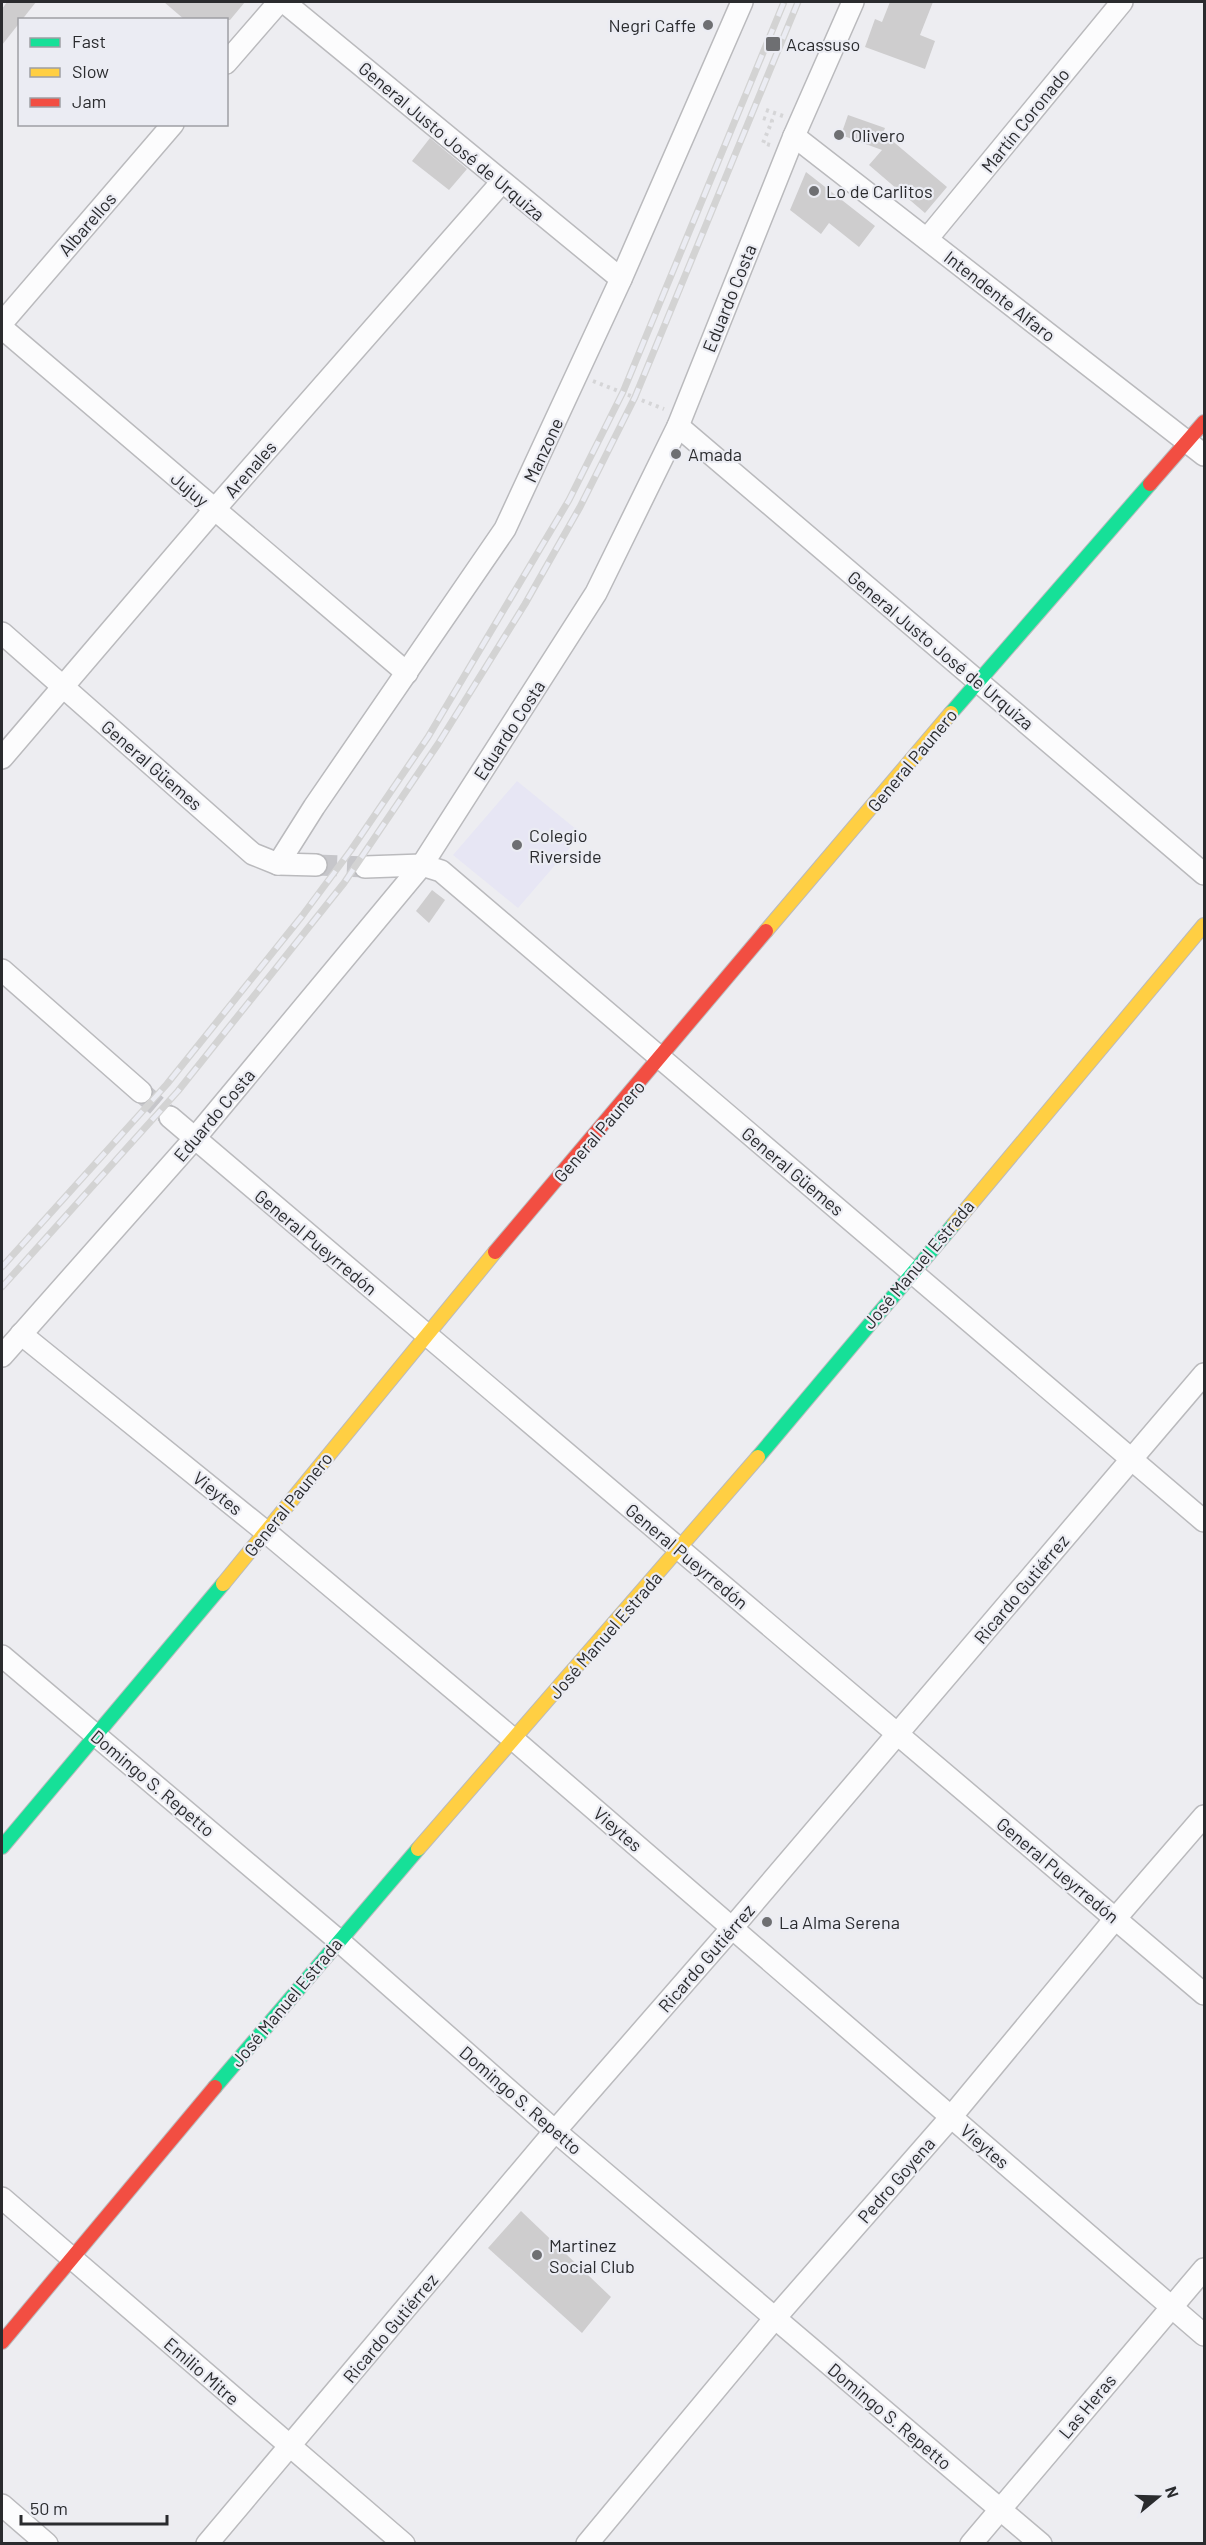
<svg xmlns="http://www.w3.org/2000/svg" width="1206" height="2545" font-family="Barlow,sans-serif">
<rect width="100%" height="100%" fill="#ededf1"/>
<!-- education -->
<polygon fill="#e7e6f4" points="517,781 582,834 518,908 453,855"/>
<!-- building -->
<g fill="#cecdce">
<polygon points="7,2 36,2 2,45 2,9"/>
<polygon points="164,2 245,2 230,20 185,20"/>
<polygon points="890,2 933,2 920,35 935,41 925,69 865,47 875,19 882,22"/>
<polygon points="848,115 885,128 883,133 947,187 925,213 869,165 882,150 841,135"/>
<polygon points="430,138 467,169 449,190 412,161"/>
<polygon points="806,172 875,226 859,247 829,223 821,234 790,210"/>
<polygon points="432,890 445,900 429,923 416,911"/>
<polygon points="521,2211 611,2297 582,2333 488,2248"/>
</g>
<g fill="none" stroke-linecap="round" stroke-linejoin="round">
<!-- street-tunnel -->
<g stroke="#c6c6ca" stroke-width="21" stroke-dasharray="21 10" stroke-linecap="butt">
<polyline points="316,865 365,867"/>
<polyline points="141,1092 170,1117"/>
</g>
<defs>
<g id="street">
<polyline points="284,2 621,279"/>
<polyline points="226,63 279,2"/>
<polyline points="794,136 1204,455"/>
<polyline points="927,239 1122,2"/>
<polyline points="2,323 173,124"/>
<polyline points="2,328 407,673"/>
<polyline points="678,426 1204,874"/>
<polyline points="2,633 253,854 278,864 316,865"/>
<polyline points="2,758 214,510 501,183"/>
<polyline points="278,864 314,807 505,529 621,279 742,2"/>
<polyline points="365,867 422,865 441,871 1204,1521"/>
<polyline points="2,970 141,1092"/>
<polyline points="170,1117 1204,1994"/>
<polyline points="21,1334 266,1532 513,1739 1204,2335"/>
<polyline points="2,1356 195,1138 422,865 596,593 678,426 794,136 853,2"/>
<polyline points="2,1656 338,1940 555,2131 1041,2544"/>
<polyline points="2,2198 404,2544"/>
<polyline points="2,2505 47,2544"/>
<polyline points="207,2544 555,2131 732,1928 1204,1374"/>
<polyline points="587,2544 775,2318 951,2117 1115,1919 1204,1816"/>
<polyline points="971,2544 1204,2269"/>
</g>
<g id="fast">
<polyline points="951,713 1150,484"/>
<polyline points="758,1457 954,1224"/>
<polyline points="2,1847 223,1584"/>
<polyline points="215,2087 418,1849"/>
</g>
<g id="slow">
<polyline points="766,931 951,713"/>
<polyline points="954,1224 1204,925"/>
<polyline points="223,1584 495,1252"/>
<polyline points="418,1849 758,1457"/>
</g>
<g id="jam">
<polyline points="1150,484 1204,422"/>
<polyline points="495,1252 766,931"/>
<polyline points="2,2342 215,2087"/>
</g>
</defs>
<!-- street casing -->
<use href="#street" stroke="#bababd" stroke-width="24"/>
<!-- fast casing -->
<use href="#fast" stroke="#bababd" stroke-width="16"/>
<!-- slow casing -->
<use href="#slow" stroke="#bababd" stroke-width="16"/>
<!-- jam casing -->
<use href="#jam" stroke="#bababd" stroke-width="16"/>
<!-- path -->
<g stroke="#d5d5d7" stroke-width="4" stroke-dasharray="3 4.5" stroke-linecap="butt">
<polyline points="766,110 783,116"/>
<polyline points="763,118 772,121 763,143 770,145"/>
<polyline points="593,381 664,409"/>
</g>
<!-- street -->
<use href="#street" stroke="#fcfcfd" stroke-width="21"/>
<!-- fast -->
<use href="#fast" stroke="#16e098" stroke-width="14"/>
<!-- slow -->
<use href="#slow" stroke="#ffcf43" stroke-width="14"/>
<!-- jam -->
<use href="#jam" stroke="#f24e42" stroke-width="14"/>
<defs>
<g id="rail">
<polyline points="2,1267 167,1084 302,916 351,850 428,737 569,500 623,392 784,2"/>
<polyline points="2,1287 178,1091 344,883 438,744 525,604 580,507 635,397 798,2"/>
</g>
</defs>
<!-- rail casing -->
<use href="#rail" stroke="#d3d3d3" stroke-width="7"/>
<!-- rail -->
<use href="#rail" stroke="#ebecf3" stroke-width="4.5" stroke-dasharray="14" stroke-linecap="butt"/>
</g>
<!-- markers -->
<g fill="#6e6f72" stroke="#ebecf3" stroke-width="2">
<circle cx="708" cy="25" r="6"/>
<rect x="765" y="36" width="16" height="16" rx="3"/>
<circle cx="839" cy="135" r="6"/>
<circle cx="814" cy="191" r="6"/>
<circle cx="676" cy="454" r="6"/>
<circle cx="517" cy="845" r="6"/>
<circle cx="767" cy="1922" r="6"/>
<circle cx="537" cy="2255" r="6"/>
</g>
<g text-anchor="middle" dominant-baseline="central" stroke-width="4.5" stroke-linejoin="round" paint-order="stroke">
<!-- poi labels -->
<g font-size="18" fill="#2a2b2e" stroke="#ebecf3" text-anchor="start">
<text x="696" y="25" text-anchor="end">Negri Caffe</text>
<text x="786" y="44">Acassuso</text>
<text x="851" y="135">Olivero</text>
<text x="826" y="191">Lo de Carlitos</text>
<text x="688" y="454">Amada</text>
<text x="529" y="835">Colegio<tspan x="529" dy="21">Riverside</tspan></text>
<text x="779" y="1922">La Alma Serena</text>
<text x="549" y="2245">Martinez<tspan x="549" dy="21">Social Club</tspan></text>
</g>
<!-- street labels -->
<g font-size="18" fill="#2a2b2e" stroke="#ebecf3">
<text transform="translate(1025 120) rotate(-51)">Martín Coronado</text>
<text transform="translate(452 141) rotate(40)">General Justo José de Urquiza</text>
<text transform="translate(87 224) rotate(-49)">Albarellos</text>
<text transform="translate(1000 296) rotate(38)">Intendente Alfaro</text>
<text transform="translate(729 298) rotate(-68)">Eduardo Costa</text>
<text transform="translate(543 450) rotate(-65)">Manzone</text>
<text transform="translate(250 469) rotate(-49)">Arenales</text>
<text transform="translate(190 489) rotate(40)">Jujuy</text>
<text transform="translate(941 650) rotate(40)">General Justo José de Urquiza</text>
<text transform="translate(509 730) rotate(-57)">Eduardo Costa</text>
<text transform="translate(912 760) rotate(-50)">General Paunero</text>
<text transform="translate(152 765) rotate(41)">General Güemes</text>
<text transform="translate(214 1115) rotate(-50)">Eduardo Costa</text>
<text transform="translate(599 1131) rotate(-49)">General Paunero</text>
<text transform="translate(793 1171) rotate(40)">General Güemes</text>
<text transform="translate(316 1242) rotate(40)">General Pueyrredón</text>
<text transform="translate(918 1264) rotate(-50)">José Manuel Estrada</text>
<text transform="translate(218 1493) rotate(39)">Vieytes</text>
<text transform="translate(288 1504) rotate(-51)">General Paunero</text>
<text transform="translate(687 1556) rotate(40)">General Pueyrredón</text>
<text transform="translate(1021 1589) rotate(-50)">Ricardo Gutiérrez</text>
<text transform="translate(605 1635) rotate(-49)">José Manuel Estrada</text>
<text transform="translate(153 1783) rotate(40)">Domingo S. Repetto</text>
<text transform="translate(618 1829) rotate(41)">Vieytes</text>
<text transform="translate(1058 1870) rotate(40)">General Pueyrredón</text>
<text transform="translate(706 1958) rotate(-49)">Ricardo Gutiérrez</text>
<text transform="translate(286 2002) rotate(-50)">José Manuel Estrada</text>
<text transform="translate(521 2100) rotate(41)">Domingo S. Repetto</text>
<text transform="translate(985 2146) rotate(41)">Vieytes</text>
<text transform="translate(896 2180) rotate(-49)">Pedro Goyena</text>
<text transform="translate(390 2328) rotate(-50)">Ricardo Gutiérrez</text>
<text transform="translate(202 2371) rotate(41)">Emilio Mitre</text>
<text transform="translate(1087 2406) rotate(-50)">Las Heras</text>
<text transform="translate(890 2416) rotate(40)">Domingo S. Repetto</text>
</g>
</g>
<!-- border -->
<rect width="1206" height="2545" fill="none" stroke="#2a2b2e" stroke-width="6"/>
<!-- legend -->
<rect x="18" y="18" width="210" height="108" fill="#ebecf3" stroke="#9e9fa4" stroke-width="1.5"/>
<rect x="30" y="38" width="30" height="9" fill="#16e098" stroke="#9e9fa4" stroke-width="1.5"/>
<text x="72" y="48" font-size="18" fill="#2a2b2e">Fast</text>
<rect x="30" y="68" width="30" height="9" fill="#ffcf43" stroke="#9e9fa4" stroke-width="1.5"/>
<text x="72" y="78" font-size="18" fill="#2a2b2e">Slow</text>
<rect x="30" y="98" width="30" height="9" fill="#f24e42" stroke="#9e9fa4" stroke-width="1.5"/>
<text x="72" y="108" font-size="18" fill="#2a2b2e">Jam</text>
<!-- north arrow -->
<g transform="translate(1158 2497) rotate(71)" stroke="#ebecf3" stroke-width="4.5" paint-order="stroke">
<path d="M0-4.5L10 22L0 15L-10 22Z" fill="#2a2b2e"/>
<text y="-9" font-size="16" font-weight="bold" text-anchor="middle" fill="#2a2b2e">N</text>
</g>
<!-- scale -->
<path d="M21 2515v9h146v-9" fill="none" stroke="#2a2b2e" stroke-width="3"/>
<text x="30" y="2515" font-size="18" fill="#2a2b2e" stroke="#ebecf3" stroke-width="4.5" paint-order="stroke">50 m</text>
</svg>
